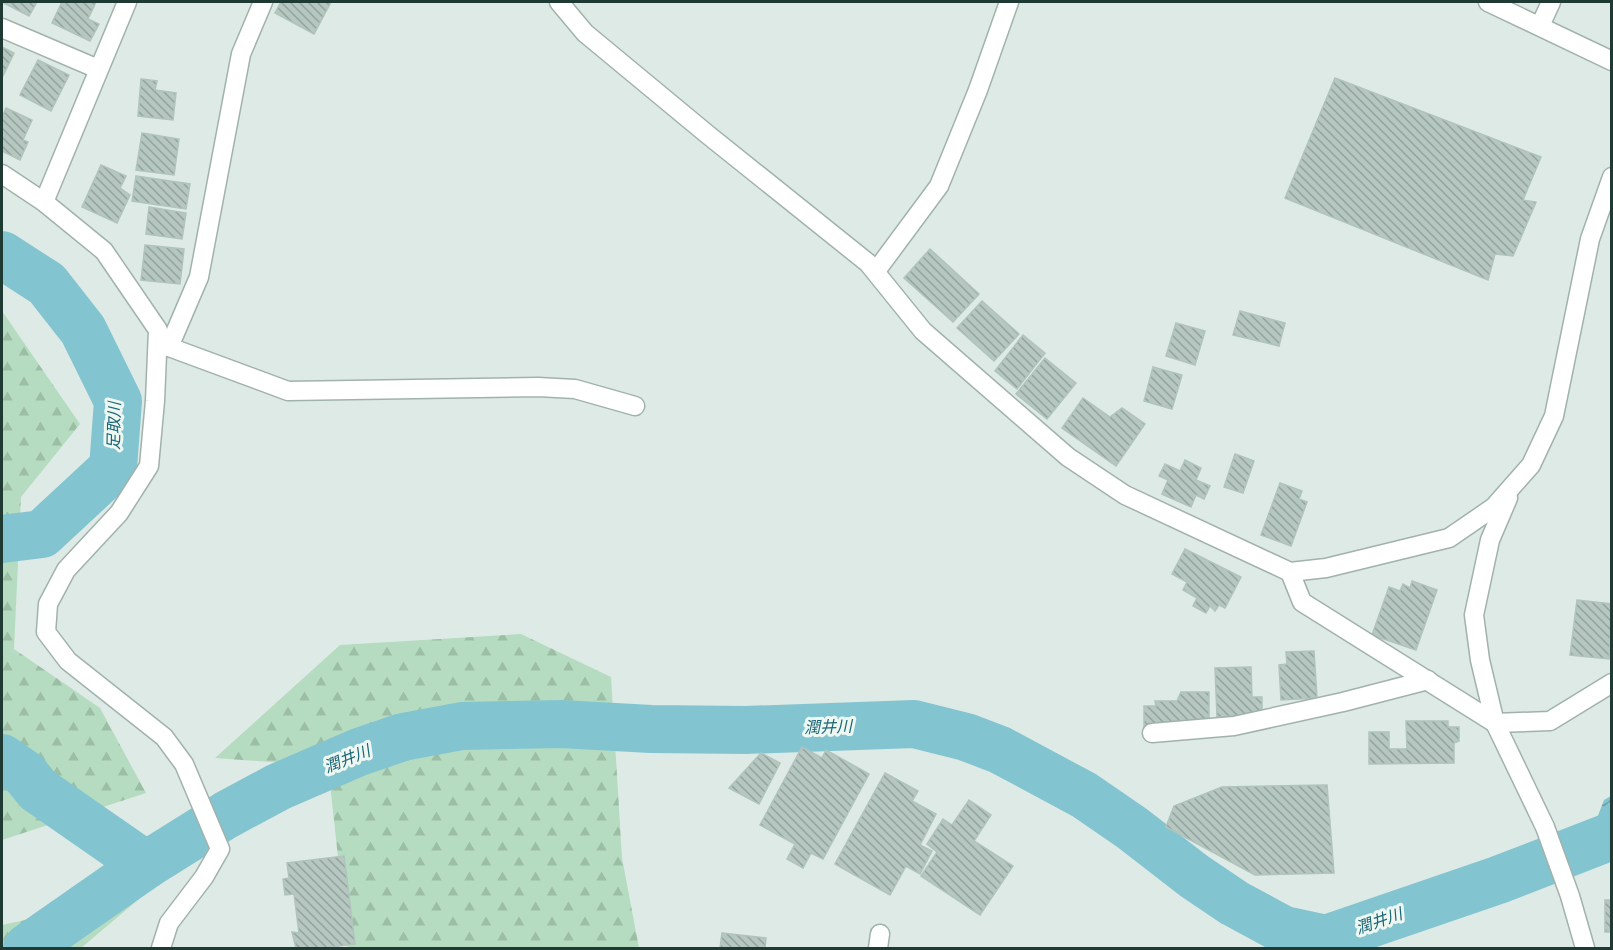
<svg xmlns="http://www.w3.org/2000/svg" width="1613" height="950" font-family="'DejaVu Sans','Noto Sans JP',sans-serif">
<defs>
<pattern id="forest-firs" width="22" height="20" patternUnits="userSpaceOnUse" patternTransform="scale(1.5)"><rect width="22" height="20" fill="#b5dcc0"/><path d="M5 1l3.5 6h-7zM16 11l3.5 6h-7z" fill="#9bbea5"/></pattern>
<pattern id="water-waves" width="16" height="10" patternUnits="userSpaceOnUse" patternTransform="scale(1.5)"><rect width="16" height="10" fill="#83c4d1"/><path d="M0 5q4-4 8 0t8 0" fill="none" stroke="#6ba0aa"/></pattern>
<pattern id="building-back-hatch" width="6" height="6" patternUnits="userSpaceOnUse" patternTransform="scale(1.5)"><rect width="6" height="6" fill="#b6c7c1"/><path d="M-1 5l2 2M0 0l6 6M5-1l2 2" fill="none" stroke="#93a39d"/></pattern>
</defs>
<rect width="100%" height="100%" fill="#deeae5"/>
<!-- forest -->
<g fill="url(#forest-firs)">
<polygon points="2,311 80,424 21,497 14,649 100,708 146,793 2,840"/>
<polygon points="521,634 611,677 622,858 639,948 348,948 328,766 215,758 340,645"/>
<polygon points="145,894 81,948 2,948 2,925"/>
</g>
<!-- water -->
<polygon fill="url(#water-waves)" points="1611,796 1611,852 1454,897 1594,826 1604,800"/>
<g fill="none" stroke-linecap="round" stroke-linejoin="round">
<!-- river -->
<g stroke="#83c4d1" stroke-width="48">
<polyline points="2,255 47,284 83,330 118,401 113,468 42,534 2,539"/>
<polyline points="2,758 25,774 38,790 146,865"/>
<polyline points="27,948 146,865 226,815 278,787 359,752 403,737 462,726 561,724 651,729 746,730 914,724 966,737 1000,750 1084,795 1132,828 1194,876 1234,903 1284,930 1326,939 1498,880 1612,836"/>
</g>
</g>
<!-- building -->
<g fill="url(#building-back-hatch)" stroke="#b0c3bc" stroke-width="1.5">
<polygon points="2,2 37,2 29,16"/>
<polygon points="62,2 96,2 88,19 99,24 90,41 52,23"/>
<polygon points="281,2 331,2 314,34 275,13"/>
<polygon points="2,47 14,53 2,78"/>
<polygon points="38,60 69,75 51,111 20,95"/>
<polygon points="1335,78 1541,157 1523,200 1536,202 1513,256 1495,254 1488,280 1285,198"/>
<polygon points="141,79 157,81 155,90 176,93 173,120 138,116"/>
<polygon points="6,108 32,120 23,140 28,142 20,160 2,151 2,117"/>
<polygon points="142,133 179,139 174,175 136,170"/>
<polygon points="101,165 126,176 120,188 130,195 117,223 82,207"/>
<polygon points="136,176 190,184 186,209 132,201"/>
<polygon points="149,207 186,213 182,239 146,234"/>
<polygon points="145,245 184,249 180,284 141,280"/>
<polygon points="930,249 979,294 953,322 904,278"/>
<polygon points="982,301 1019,334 994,361 957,328"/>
<polygon points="1240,311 1285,323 1279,346 1233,335"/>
<polygon points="1176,323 1205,331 1195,365 1166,356"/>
<polygon points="1023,335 1045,353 1017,389 995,371"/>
<polygon points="1045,358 1076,383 1047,419 1016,394"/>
<polygon points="1153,367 1182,375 1172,409 1144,401"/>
<polygon points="1083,398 1110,417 1122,408 1145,424 1116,466 1062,428"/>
<polygon points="1235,454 1254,461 1243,493 1224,487"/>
<polygon points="1185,460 1201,468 1196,480 1210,486 1204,499 1196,495 1191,507 1162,494 1168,480 1159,476 1165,464 1180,471"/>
<polygon points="1280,483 1302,491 1299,499 1307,502 1291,546 1261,535"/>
<polygon points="1185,549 1241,577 1225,608 1219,605 1215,611 1210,606 1206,613 1193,606 1197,598 1183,590 1187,582 1172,574"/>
<polygon points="1412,581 1437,590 1416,650 1372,635 1389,587 1400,591 1403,584 1410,588"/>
<polygon points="1577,600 1612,604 1609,659 1570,655"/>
<polygon points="1314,651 1317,698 1281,700 1279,665 1287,664 1286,652"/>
<polygon points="1251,667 1252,697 1262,697 1262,715 1217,717 1215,668"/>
<polygon points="1181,692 1209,692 1209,726 1144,727 1144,706 1156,706 1155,701 1177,701"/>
<polygon points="1406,721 1448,721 1448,727 1459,727 1459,741 1454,743 1454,763 1369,764 1369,732 1389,732 1389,749 1407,749"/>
<polygon points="802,747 822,758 826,750 869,774 823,859 811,853 803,868 787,859 795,844 760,825"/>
<polygon points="761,753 780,763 759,804 729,788"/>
<polygon points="885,773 918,791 912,801 936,814 920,845 932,851 920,874 906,866 890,895 835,864"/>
<polygon points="1327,785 1334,873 1255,875 1166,827 1174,806 1222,787"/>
<polygon points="969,800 991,815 974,841 1013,866 980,915 921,876 937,852 927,844 943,819 952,825"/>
<polygon points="344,856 355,944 322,948 296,948 292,932 299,933 294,894 285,895 283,879 289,878 287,863"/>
<rect x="1605" y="900" width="7" height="32"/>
<polygon points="722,933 766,938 765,948 720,948"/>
</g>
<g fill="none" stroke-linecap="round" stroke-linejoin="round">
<defs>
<g id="minor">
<polyline points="559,2 585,33 707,134 868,263 923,331 1068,457 1125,495 1290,572 1326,568 1449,538 1494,507 1531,465 1554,416 1590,239 1612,177"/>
<polyline points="1488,2 1612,61"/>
<polyline points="1540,26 1551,2"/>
<polyline points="2,28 98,69"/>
<polyline points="2,174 44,202 104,251 158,330 155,401 149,466 119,513 66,570 48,604 46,632 68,661 164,737 184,764 220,849 204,877 169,923 161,948"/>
<polyline points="44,202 127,2"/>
<polyline points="876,271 939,186 978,90 1009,2"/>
<polyline points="164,339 169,347 199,277 241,54 263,2"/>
<polyline points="169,347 288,391 538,387 575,389 635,406"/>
<polyline points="1508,498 1490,540 1474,615 1480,660 1495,723 1545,827 1570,896 1585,948"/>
<polyline points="1290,572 1302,602 1495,723 1550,721 1612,683"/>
<polyline points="1152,733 1234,726 1343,702 1428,680"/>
<polyline points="878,948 880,934"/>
</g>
</defs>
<!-- minor casing -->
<use href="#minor" stroke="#a1b2ac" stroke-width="21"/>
<!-- minor -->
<use href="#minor" stroke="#fff" stroke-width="18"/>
</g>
<g text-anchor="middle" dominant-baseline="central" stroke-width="6" stroke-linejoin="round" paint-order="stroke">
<!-- water labels -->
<g font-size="16" font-style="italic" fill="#196576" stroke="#eef7f2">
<text transform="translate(114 426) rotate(-89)">足取川</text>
<text transform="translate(828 727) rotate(-2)">潤井川</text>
<text transform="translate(347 759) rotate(-22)">潤井川</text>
<text transform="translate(1379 921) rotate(-19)">潤井川</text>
</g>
</g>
<!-- border -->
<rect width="1613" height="950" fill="none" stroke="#1f3a33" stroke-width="6"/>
</svg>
